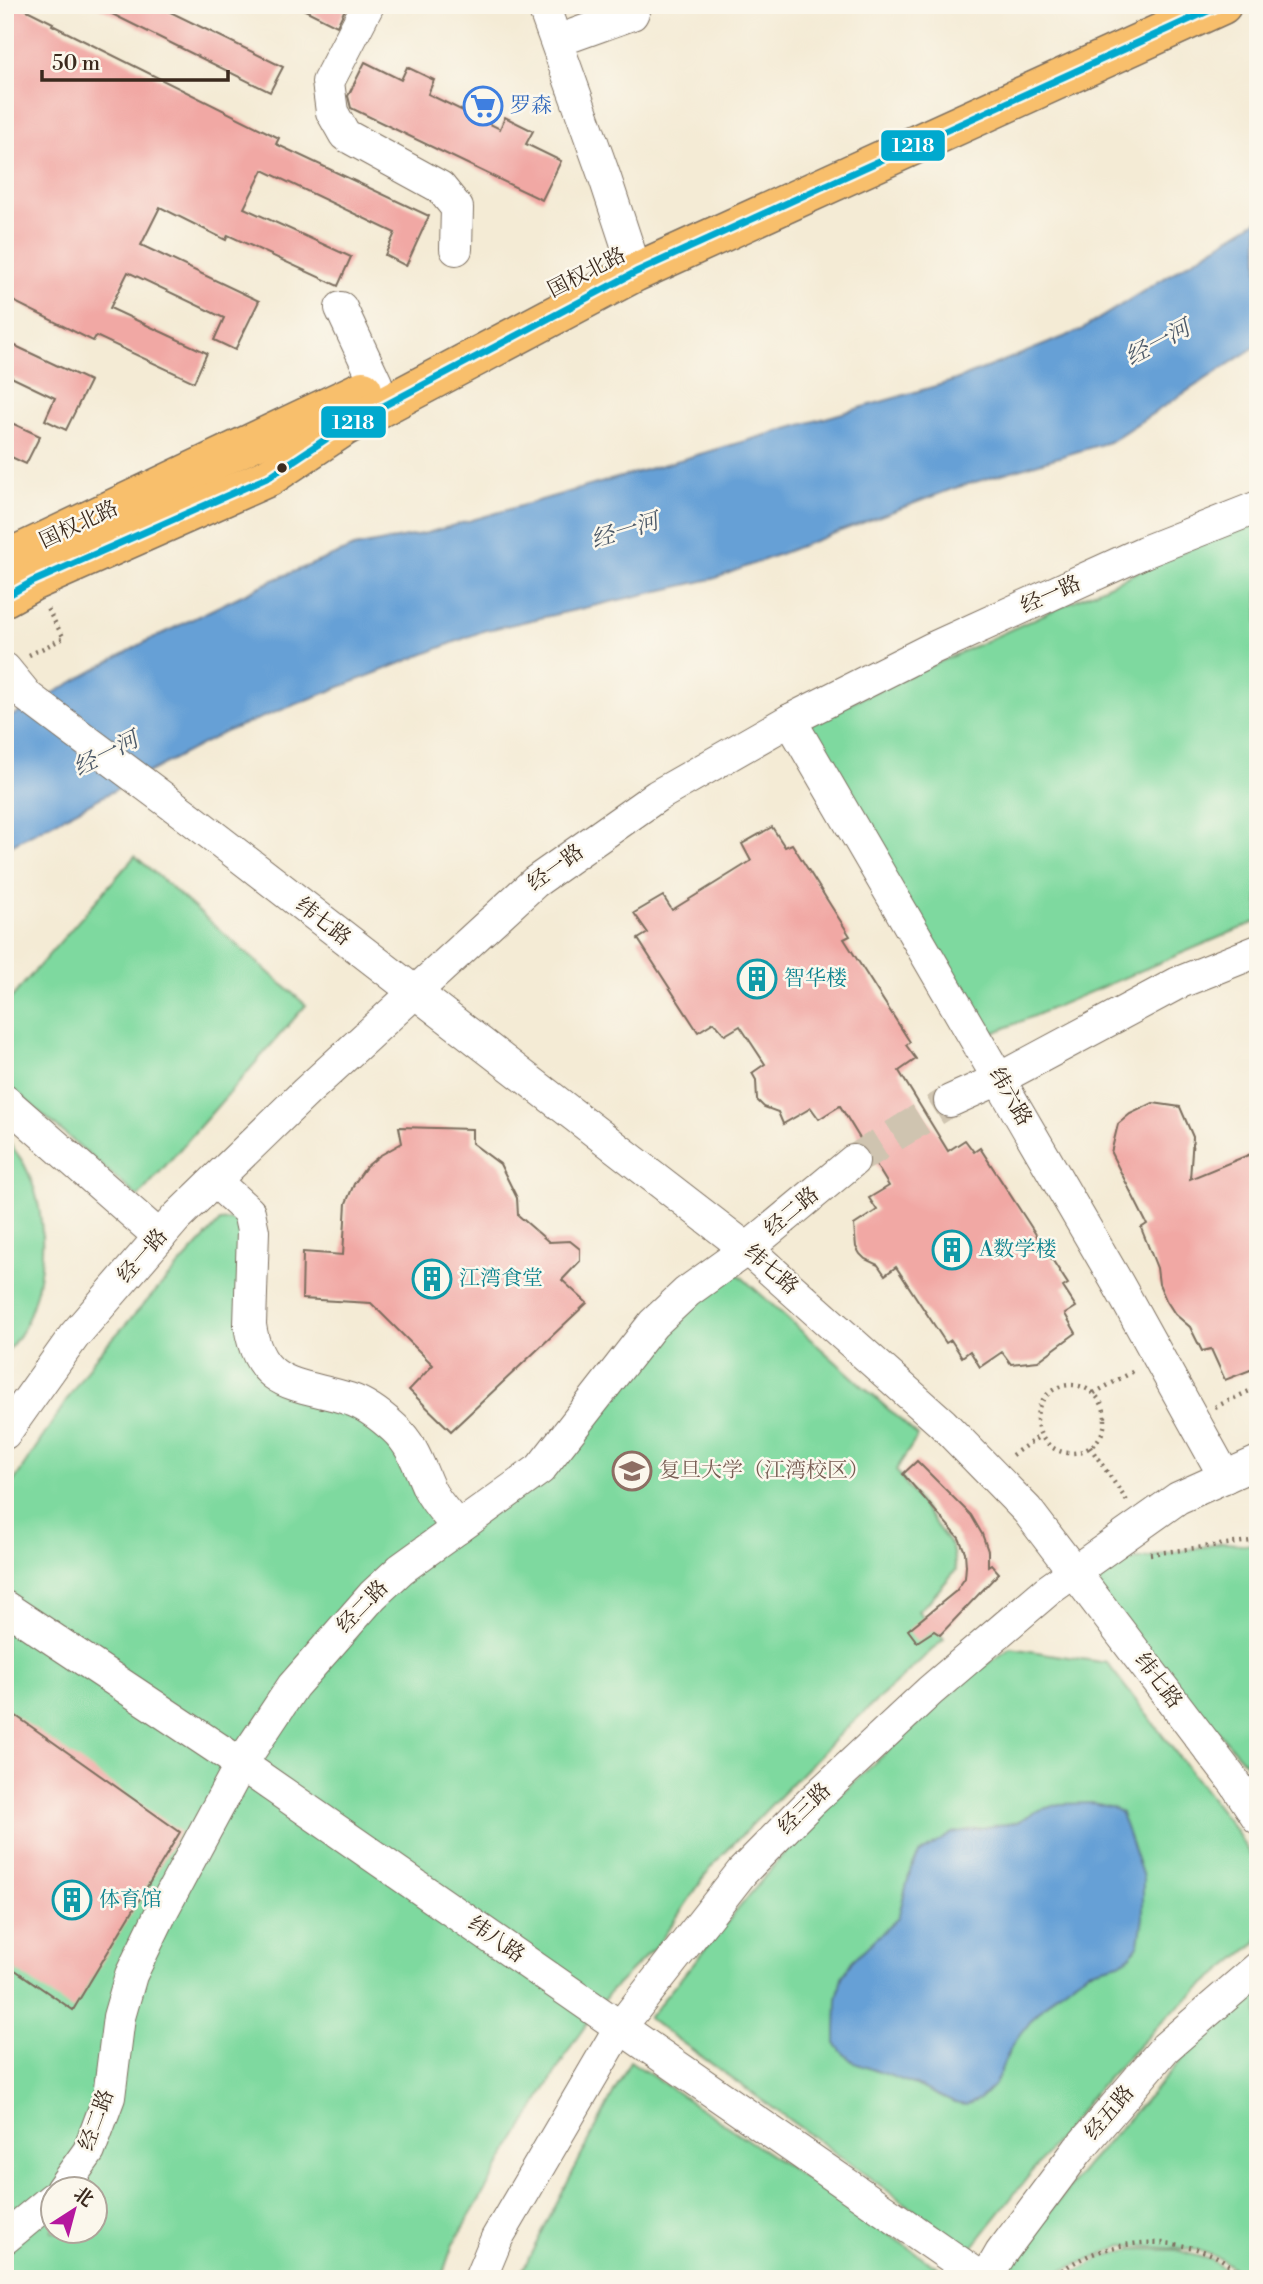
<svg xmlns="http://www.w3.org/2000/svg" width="1263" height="2284" font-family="'Libre Bodoni','Noto Serif SC',serif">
<rect width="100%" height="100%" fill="#fbf7ec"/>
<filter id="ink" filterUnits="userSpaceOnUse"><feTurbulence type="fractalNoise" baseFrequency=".0143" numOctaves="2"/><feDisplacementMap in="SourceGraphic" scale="14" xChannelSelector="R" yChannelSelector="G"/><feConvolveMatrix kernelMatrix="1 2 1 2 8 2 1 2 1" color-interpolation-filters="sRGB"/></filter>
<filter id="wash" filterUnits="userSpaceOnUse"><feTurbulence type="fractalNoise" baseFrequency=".00686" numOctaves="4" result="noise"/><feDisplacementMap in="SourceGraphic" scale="28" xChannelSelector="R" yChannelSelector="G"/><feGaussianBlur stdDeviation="1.57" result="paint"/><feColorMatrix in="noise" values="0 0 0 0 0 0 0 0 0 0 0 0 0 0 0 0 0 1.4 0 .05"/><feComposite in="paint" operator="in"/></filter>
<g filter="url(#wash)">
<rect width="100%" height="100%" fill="#f4ebd5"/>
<!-- green -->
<g fill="#7ed99f" stroke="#5c825e" stroke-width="2" fill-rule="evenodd">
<polygon points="1258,517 1258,921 984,1037 799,726"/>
<polygon points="135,856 306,1005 138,1197 5,1082 5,1005"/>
<path d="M5 1137C11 1146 19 1155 24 1164 49 1212 47 1274 26 1323 21 1334 12 1345 5 1355Z"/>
<path d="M243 1219V1338L380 1426 459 1537 655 1333 736 1272 918 1436 896 1470 952 1547 956 1570 930 1600 918 1611 944 1639 840 1734 712 1866 659 1943 610 1992 573 2043 453 2244 441 2279H5V1495L93 1360 220 1221ZM52 2190H94V2232H52Z"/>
<polygon points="1223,1543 1258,1545 1258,1777 1076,1571"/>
<polygon points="1011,1648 1107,1663 1236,1831 1258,1868 1258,1941 1167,2016 1100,2086 970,2250 648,2018 808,1824 973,1673"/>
<polygon points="1258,1992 1258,2279 1247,2279 1221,2259 1198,2250 1123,2245 1059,2272 1051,2279 998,2279 1087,2165 1184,2057"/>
<polygon points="630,2061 955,2279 518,2279"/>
<polygon points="1134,2249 1176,2250 1211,2260 1239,2279 1064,2279 1104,2256"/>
</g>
<!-- water -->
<g fill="#66a0d6" stroke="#50657a" stroke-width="2">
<polygon points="1258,220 1258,345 1109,442 952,489 716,578 483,631 225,732 5,848 5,720 145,642 271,581 354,547 427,533 953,381 1079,331"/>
<polygon points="1094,1803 1113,1808 1121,1813 1143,1877 1143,1918 1139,1944 1131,1956 1119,1963 1088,1971 1056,1994 1034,2017 1011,2047 995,2084 980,2099 966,2105 954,2103 916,2085 854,2063 842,2052 836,2045 836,2030 837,1999 842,1977 852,1961 898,1918 911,1868 919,1854 952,1833 1017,1822 1037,1811 1059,1804"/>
</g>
<g id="blocks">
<!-- building -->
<g fill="#f1a8a4">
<polygon points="5,5 17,5 53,23 52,25 279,138 276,144 429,216 406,266 385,255 395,233 263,170 244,208 351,257 338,286 228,235 226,240 160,207 141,245 259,301 235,350 214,340 224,318 128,272 110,308 207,353 194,382 96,336 93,341 5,297"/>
<polygon points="94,5 156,5 283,67 270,92"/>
<polygon points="295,5 347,5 337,26"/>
<polygon points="365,62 401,80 407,67 434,80 428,94 500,129 505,117 533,131 526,144 561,161 542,200 351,108 348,96"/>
<polygon points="5,341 90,381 66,430 45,420 55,398 5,374"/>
<polygon points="5,420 40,436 26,464 5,454"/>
<polygon points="772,827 785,847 792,844 850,936 844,939 910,1042 906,1045 916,1059 899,1071 948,1151 965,1140 974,1152 980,1148 1068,1284 1063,1287 1076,1307 1065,1314 1076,1333 1038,1361 1011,1364 1002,1352 980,1367 970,1351 962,1357 951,1340 946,1343 896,1267 885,1275 878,1265 865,1259 860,1254 856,1247 854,1225 877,1210 869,1198 889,1186 840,1106 819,1119 811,1108 783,1124 778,1112 764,1107 757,1100 756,1080 752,1073 765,1064 740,1026 725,1035 714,1022 698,1032 638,939 648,933 634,913 663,896 672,910 751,861 742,844"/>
<polygon points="1153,1103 1180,1107 1193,1137 1190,1179 1258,1151 1258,1367 1225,1380 1211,1349 1202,1351 1190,1327 1175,1314 1166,1300 1159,1284 1157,1268 1141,1228 1147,1224 1111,1153 1118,1124 1130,1114"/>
<polygon points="399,1127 472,1129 472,1143 500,1164 517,1198 518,1215 549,1242 570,1241 580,1249 580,1261 562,1280 587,1303 451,1431 409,1390 433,1365 371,1303 302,1299 303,1252 343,1255 346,1203 354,1184 366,1167 379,1156 402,1143"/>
<polygon points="917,1461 971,1515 982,1534 988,1551 988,1566 991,1564 999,1573 940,1635 934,1631 917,1642 908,1630 956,1591 965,1578 966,1566 965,1552 959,1538 903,1474"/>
<polygon points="5,1708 180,1832 73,2010 5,1963"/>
</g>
</g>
</g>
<g filter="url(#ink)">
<use href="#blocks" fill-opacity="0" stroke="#7c6e5e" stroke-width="2"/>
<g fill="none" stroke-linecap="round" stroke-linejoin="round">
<!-- minor-tunnel -->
<polyline stroke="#cfc4b0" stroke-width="32" stroke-dasharray="32 16" stroke-linecap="butt" points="853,1161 950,1101"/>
<defs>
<g id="minor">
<polyline points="368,5 328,82 332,112 345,135 440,187 457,208 456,249"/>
<polyline points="543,5 605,178 636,272"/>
<polyline points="557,41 632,14 636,5"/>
<polyline points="341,308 376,383"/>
<polyline points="5,669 28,697 190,818 747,1249 942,1423 1027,1510 1235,1783 1258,1818"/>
<polyline points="790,720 1118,1284 1225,1477"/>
<polyline points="5,1101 160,1237"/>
<polyline points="950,1101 999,1079 1178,983 1258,951"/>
<path d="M215 1181 249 1212 253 1231 250 1325C259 1390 301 1383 349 1399 365 1404 382 1417 394 1428 413 1445 419 1467 429 1489 436 1503 448 1515 458 1528"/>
<polyline points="5,1433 74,1336 176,1218 306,1092 535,882 657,796 790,720 933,648 1144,552 1258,507"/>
<polyline points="5,1607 241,1764 983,2279"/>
<polyline points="61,2190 89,2151 109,2097 119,2017 131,1975 161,1913 241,1764 293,1686 373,1595 401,1569 540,1469 653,1324 687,1292 747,1249 853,1161"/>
<polyline points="5,2238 52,2199"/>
<polyline points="480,2279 497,2238 621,2026 742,1872 811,1802 930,1691 1047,1591 1178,1498 1258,1462"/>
<polyline points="986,2279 1001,2253 1078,2150 1165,2048 1258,1968"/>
</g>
<g id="major">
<polyline points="5,560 363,390"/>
<polyline points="5,597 32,582 269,477 344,427 636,272 1222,5"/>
</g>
</defs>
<!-- minor casing -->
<use href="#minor" stroke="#7c6e5e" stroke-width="34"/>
<!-- major casing -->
<use href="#major" stroke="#7c6e5e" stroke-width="41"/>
<!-- path -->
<g stroke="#7c6e5e" stroke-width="4.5" stroke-dasharray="2 5" stroke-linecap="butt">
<polyline points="29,655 64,638 46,607"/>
<circle cx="1071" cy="1419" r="34"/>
<polyline points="1094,1393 1136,1370"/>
<polyline points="1215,1407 1258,1387"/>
<polyline points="1090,1447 1127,1501"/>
<polyline points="1012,1455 1040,1436"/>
<polyline points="1150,1554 1258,1540"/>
<path d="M1051 2279C1095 2240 1169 2231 1221 2259 1230 2265 1239 2272 1247 2279"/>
</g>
<!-- minor -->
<use href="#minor" stroke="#fff" stroke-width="32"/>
<!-- major -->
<use href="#major" stroke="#f8bf6c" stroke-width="38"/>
<defs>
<polyline id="bus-1" points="5,597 32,582 269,477 344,427 636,272 1221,5"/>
</defs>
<!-- bus-1 casing -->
<use href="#bus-1" stroke="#fbf7ec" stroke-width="12"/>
<!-- bus-1 -->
<use href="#bus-1" stroke="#00a9ce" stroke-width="7"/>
</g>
</g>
<!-- icons -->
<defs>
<symbol id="supermarket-ring" viewBox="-11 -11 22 22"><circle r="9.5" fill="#fbf7ec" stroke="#3f7fe0" stroke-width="1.5"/><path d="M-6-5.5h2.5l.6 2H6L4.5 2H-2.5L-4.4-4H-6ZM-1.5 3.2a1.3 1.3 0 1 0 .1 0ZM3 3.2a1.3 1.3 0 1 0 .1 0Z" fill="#3f7fe0"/></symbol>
<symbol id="building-ring" viewBox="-11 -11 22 22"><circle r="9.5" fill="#fbf7ec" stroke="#0f9aa8" stroke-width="1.5"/><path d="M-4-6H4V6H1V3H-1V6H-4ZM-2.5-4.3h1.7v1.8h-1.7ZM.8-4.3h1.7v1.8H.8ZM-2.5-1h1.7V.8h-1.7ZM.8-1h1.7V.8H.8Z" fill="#0f9aa8"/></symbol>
<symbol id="university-ring" viewBox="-11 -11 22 22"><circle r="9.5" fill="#fbf7ec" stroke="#8d6e63" stroke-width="1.5"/><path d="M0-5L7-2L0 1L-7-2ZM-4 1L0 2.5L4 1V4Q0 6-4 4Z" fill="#8d6e63"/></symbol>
</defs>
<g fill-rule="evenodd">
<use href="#supermarket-ring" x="461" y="84" width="44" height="44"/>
<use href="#building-ring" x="735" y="957" width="44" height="44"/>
<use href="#building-ring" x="930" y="1228" width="44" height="44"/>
<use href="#building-ring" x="410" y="1257" width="44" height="44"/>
<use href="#university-ring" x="610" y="1449" width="44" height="44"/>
<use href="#building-ring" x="50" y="1878" width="44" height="44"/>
</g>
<!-- markers -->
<circle fill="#3b2a1e" stroke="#fbf7ec" stroke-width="2.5" cx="282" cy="468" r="6"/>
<g text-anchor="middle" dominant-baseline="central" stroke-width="5" stroke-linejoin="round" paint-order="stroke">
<!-- shop labels -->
<g font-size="21" fill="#366cbe" stroke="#fbf7ec" text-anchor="start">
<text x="510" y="106">罗森</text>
</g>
<!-- street labels -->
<g font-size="21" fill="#3b2a1e" stroke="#fbf7ec">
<text transform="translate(587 273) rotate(-27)">国权北路</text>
<text transform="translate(79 525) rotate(-25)">国权北路</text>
<text transform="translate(1051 595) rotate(-24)">经一路</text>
<text transform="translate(556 868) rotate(-36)">经一路</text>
<text transform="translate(323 922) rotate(38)">纬七路</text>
<text transform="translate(1010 1097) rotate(60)">纬六路</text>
<text transform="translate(792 1212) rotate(-40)">经二路</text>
<text transform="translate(143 1256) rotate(-49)">经一路</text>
<text transform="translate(771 1270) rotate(41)">纬七路</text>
<text transform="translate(363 1607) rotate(-46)">经二路</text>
<text transform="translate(1158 1681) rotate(53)">纬七路</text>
<text transform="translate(805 1809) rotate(-44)">经三路</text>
<text transform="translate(496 1940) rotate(35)">纬八路</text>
<text transform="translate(1110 2113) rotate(-50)">经五路</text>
<text transform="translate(97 2120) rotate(-70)">经二路</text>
</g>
<!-- culture labels -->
<g font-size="21" fill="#0d838f" stroke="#fbf7ec" text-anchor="start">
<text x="784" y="979">智华楼</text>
<text x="979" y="1250">A数学楼</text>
<text x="459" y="1279">江湾食堂</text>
<text x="99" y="1900">体育馆</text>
</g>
<!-- education labels -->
<g font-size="21" fill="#785e54" stroke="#fbf7ec" text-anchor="start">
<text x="659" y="1471">复旦大学（江湾校区）</text>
</g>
<!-- water labels -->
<g font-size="23" font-style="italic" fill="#4c5968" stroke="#fbf7ec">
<text transform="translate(1158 343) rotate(-28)">经一河</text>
<text transform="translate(625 531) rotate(-17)">经一河</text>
<text transform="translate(106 754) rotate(-27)">经一河</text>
</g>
</g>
<g stroke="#fbf7ec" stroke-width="2.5">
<rect x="880" y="129" width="66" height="33" rx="7" fill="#00a9ce"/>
<rect x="320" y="405" width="67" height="34" rx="7" fill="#00a9ce"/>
</g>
<g font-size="19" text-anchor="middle" font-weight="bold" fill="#fff">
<text x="913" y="152">1218</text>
<text x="353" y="429">1218</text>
</g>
<!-- margin -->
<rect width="1263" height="2284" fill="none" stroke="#fbf7ec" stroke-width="28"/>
<!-- north arrow -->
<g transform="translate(74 2210) rotate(36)"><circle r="33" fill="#fbf7ec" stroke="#aea59a" stroke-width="2"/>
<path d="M0-5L12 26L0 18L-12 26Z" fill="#b5179e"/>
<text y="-10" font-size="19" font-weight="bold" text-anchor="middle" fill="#3b2a1e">北</text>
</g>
<!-- scale -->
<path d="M42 70v10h186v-10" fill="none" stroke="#3b2a1e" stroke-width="3.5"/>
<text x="52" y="70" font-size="21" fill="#3b2a1e" stroke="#fbf7ec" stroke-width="5" paint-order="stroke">50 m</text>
</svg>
